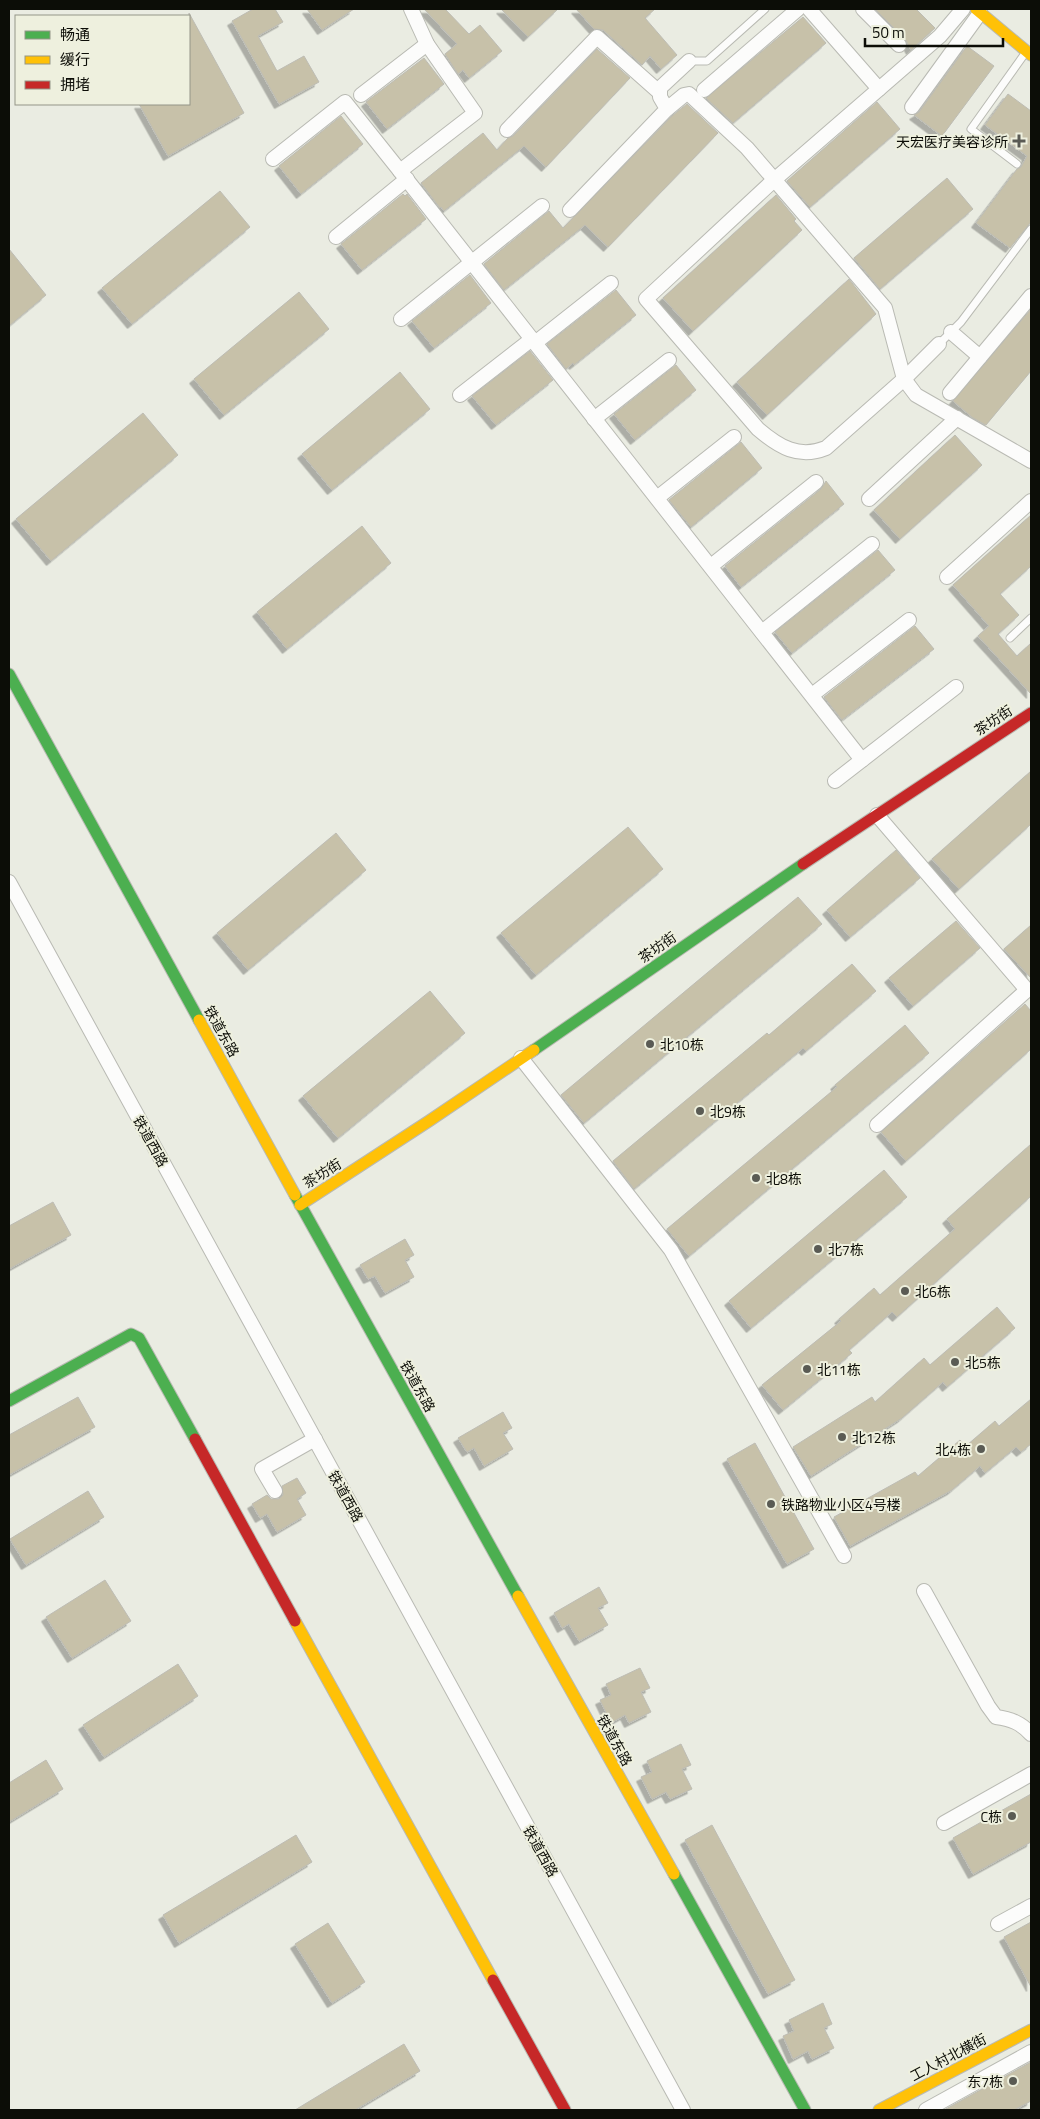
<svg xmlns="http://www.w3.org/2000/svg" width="1040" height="2119" font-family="'Titillium Web','Noto Sans SC',sans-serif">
<defs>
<filter id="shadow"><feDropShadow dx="-4.5" dy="4.5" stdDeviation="0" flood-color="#0004"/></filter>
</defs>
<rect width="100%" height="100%" fill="#eaece2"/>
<!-- building -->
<g fill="#c7c1a9" stroke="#bdbcb4" filter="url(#shadow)">
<polygon points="253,9 275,9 283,22 258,36 277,71 304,56 319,82 279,104 232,21"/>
<polygon points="307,9 354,9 322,30"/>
<polygon points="424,9 445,9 469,34 480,25 502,51 469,78 463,70 458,74 445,54 457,44"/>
<polygon points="501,9 558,9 528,37"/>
<polygon points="576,9 655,9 645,18 677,55 661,69 650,56 642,65 603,30 594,29"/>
<polygon points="875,9 916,9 935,28 911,50 905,39"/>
<polygon points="189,13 244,113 168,156 139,104 189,104"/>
<polygon points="803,17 826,43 733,123 706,98"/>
<polygon points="967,46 994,66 942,136 914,115 919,112"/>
<polygon points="597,49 630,78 546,167 524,146 444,211 441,207 440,208 421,183 483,133 497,150 508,138 513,136"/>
<polygon points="424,58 444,84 387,129 366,102"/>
<polygon points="1008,94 1031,111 1031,222 1010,248 976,223 1017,169 1021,167 1027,156 985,125"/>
<polygon points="877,102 900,129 810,207 787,181"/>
<polygon points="687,104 718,133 608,247 585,225 504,290 484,264 549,211 563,228 673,115"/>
<polygon points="341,116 363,144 301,194 279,166"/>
<polygon points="947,178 973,209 880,289 854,258"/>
<polygon points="220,191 250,227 132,324 102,288"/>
<polygon points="403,194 405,196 407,194 426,219 362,270 341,244"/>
<polygon points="776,195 796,219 794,221 802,230 693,331 663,298"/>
<polygon points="9,249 46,295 9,326"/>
<polygon points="470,275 491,303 434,348 412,321"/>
<polygon points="849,279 876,314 767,415 737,382"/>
<polygon points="616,290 636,315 574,365 573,363 566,369 547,344"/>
<polygon points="299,292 329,329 224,415 194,379"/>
<polygon points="1031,309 1031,371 986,425 973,418 953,401"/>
<polygon points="530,351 553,380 496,425 472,396"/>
<polygon points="676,365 696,390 635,440 614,414"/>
<polygon points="400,372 430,409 332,490 302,454"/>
<polygon points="143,413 178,455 51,561 16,519"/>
<polygon points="955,435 982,465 900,539 874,510"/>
<polygon points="741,442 762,468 691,527 669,500"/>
<polygon points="826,481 844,504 741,587 725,566 821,489"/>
<polygon points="1031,515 1031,566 1000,594 1019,615 998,634 1017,656 1031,643 1031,694 978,636 989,626 953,585"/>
<polygon points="362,526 391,563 287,649 257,612"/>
<polygon points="878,550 895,570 792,653 775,632"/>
<polygon points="915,626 934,649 842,720 824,697"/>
<polygon points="1031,771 1031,824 959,889 932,859"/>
<polygon points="628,827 663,869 536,975 501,933"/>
<polygon points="336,833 366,870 248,970 217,933"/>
<polygon points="896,850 920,878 850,937 827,910"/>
<polygon points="798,897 822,924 584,1123 561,1095"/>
<polygon points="956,921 980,948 913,1006 889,978"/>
<polygon points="1031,925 1031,978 1004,949"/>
<polygon points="852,964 876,991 806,1051 803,1048 634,1189 613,1161 767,1033 769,1035"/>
<polygon points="430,991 465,1033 338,1138 303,1096"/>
<polygon points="1025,1004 1031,1011 1031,1049 906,1161 881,1132"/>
<polygon points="905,1025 929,1053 689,1256 667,1229 837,1087 835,1085"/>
<polygon points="1031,1144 1031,1196 897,1317 892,1312 849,1350 852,1353 783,1410 762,1385 841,1321 839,1319 874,1288 880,1295 955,1229 947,1219"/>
<polygon points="884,1170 907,1197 751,1328 729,1301"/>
<polygon points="53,1202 71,1235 9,1269 9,1226"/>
<polygon points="405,1239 414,1255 405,1260 414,1277 385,1293 375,1276 368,1279 360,1265"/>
<polygon points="997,1307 1015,1328 947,1387 943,1382 902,1418 811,1476 793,1447 872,1397 875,1402 924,1358 930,1365"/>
<polygon points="78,1397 95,1427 9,1475 9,1435"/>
<polygon points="1031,1399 1031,1444 1021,1452 1016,1447 985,1473 980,1466 952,1490 850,1546 834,1517 915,1472 918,1476 960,1440 966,1446 995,1421 999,1426"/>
<polygon points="503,1412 512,1428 503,1433 513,1449 484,1466 474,1448 467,1452 458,1438"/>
<polygon points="755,1443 814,1549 787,1564 727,1459"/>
<polygon points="297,1478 306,1493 297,1499 306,1515 277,1532 267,1514 260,1518 252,1504 267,1495 271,1499 279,1499 283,1495 282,1486"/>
<polygon points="88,1491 104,1517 26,1565 10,1539"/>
<polygon points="105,1580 131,1621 72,1658 46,1617"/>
<polygon points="599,1587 608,1603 598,1608 608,1625 579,1641 569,1624 562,1628 554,1613"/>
<polygon points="178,1664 198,1696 104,1757 83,1725"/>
<polygon points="640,1668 650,1688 641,1692 651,1712 629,1723 625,1715 611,1723 600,1700 611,1695 606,1684"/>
<polygon points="681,1744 691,1765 682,1769 692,1789 670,1799 666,1792 652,1799 641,1777 652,1772 647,1761"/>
<polygon points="46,1760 63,1789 9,1822 9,1783"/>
<polygon points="1031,1794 1031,1842 973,1874 953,1838"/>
<polygon points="712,1825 795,1980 768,1994 685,1840"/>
<polygon points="296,1835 312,1862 179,1943 163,1915"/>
<polygon points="1031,1922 1031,1987 1004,1937"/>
<polygon points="328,1923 365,1982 332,2003 295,1944"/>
<polygon points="823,2003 832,2024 824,2028 834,2048 812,2059 808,2051 793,2059 783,2036 794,2031 789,2020"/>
<polygon points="404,2044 420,2071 355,2110 295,2110"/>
<polygon points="1031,2062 1031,2101 1014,2110 944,2110"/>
</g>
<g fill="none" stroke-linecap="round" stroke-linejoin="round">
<defs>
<g id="lane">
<polyline points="689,61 707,61 765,9"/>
<polyline points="1017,164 971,129 1026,52"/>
<polyline points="939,344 961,322 1031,229"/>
<polyline points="1010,638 1031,618"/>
</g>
<g id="street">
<polyline points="411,9 427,44 475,113 400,171 862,760"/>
<path d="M809 9 879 89 774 180 646 299 758 429C779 447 799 459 826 448L904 379 939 344"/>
<polyline points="863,9 899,45"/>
<polyline points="879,89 940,36 963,9"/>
<polyline points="704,90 798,9"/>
<polyline points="361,95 427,44"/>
<polyline points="912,107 980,13"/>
<polyline points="667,109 684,95 689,94 747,148 885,308 904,379 916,395 1031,461"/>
<polyline points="507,130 597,37 659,92"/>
<polyline points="273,159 345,102 400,171"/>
<polyline points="570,210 667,109 660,97 660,88 689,61"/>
<polyline points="336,237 407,179"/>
<polyline points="401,319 542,206"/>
<polyline points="951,332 980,357"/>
<polyline points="535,343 611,283"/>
<polyline points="950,393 1031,296"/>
<polyline points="460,395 532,339"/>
<polyline points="594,419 669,360"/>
<polyline points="657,498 734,437"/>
<polyline points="869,499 957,418"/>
<polyline points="711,566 816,482"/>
<polyline points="947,577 1031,501"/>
<polyline points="762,632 872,544"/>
<polyline points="812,695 909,620"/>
<polyline points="835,781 956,687"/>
<polyline points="877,815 1027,990 877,1125"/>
<polyline points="9,882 683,2110"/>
<polyline points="521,1058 671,1250 844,1556"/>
<polyline points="275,1491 262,1469 315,1439"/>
<path d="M924 1591 988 1706 996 1717C1011 1719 1021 1723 1031 1734"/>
<polyline points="944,1823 1031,1774"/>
<polyline points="998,1924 1031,1906"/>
<polyline points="926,2110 1031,2052"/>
</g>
<g id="fast">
<polyline points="9,674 199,1020"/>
<polyline points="534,1050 803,864"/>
<polyline points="295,1195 518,1596"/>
<polyline points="9,1401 131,1334 139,1338 195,1439"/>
<polyline points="674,1874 805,2110"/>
</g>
<g id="slow">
<polyline points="976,9 1031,55"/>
<polyline points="199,1020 295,1195"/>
<polyline points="300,1205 429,1121 534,1050"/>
<polyline points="518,1596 674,1874"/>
<polyline points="295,1621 493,1980"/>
<polyline points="879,2110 1031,2030"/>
</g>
<g id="jam">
<polyline points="803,864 1031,713"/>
<polyline points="195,1439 295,1621"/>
<polyline points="493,1980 565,2110"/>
</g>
</defs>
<!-- lane casing -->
<use href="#lane" stroke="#b9bab3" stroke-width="9"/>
<!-- street casing -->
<use href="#street" stroke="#b9bab3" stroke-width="16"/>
<!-- fast casing -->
<use href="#fast" stroke="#b9bab3" stroke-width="13"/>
<!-- slow casing -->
<use href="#slow" stroke="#b9bab3" stroke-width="13"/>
<!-- jam casing -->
<use href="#jam" stroke="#b9bab3" stroke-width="13"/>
<!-- lane -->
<use href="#lane" stroke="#fcfcfb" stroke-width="7"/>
<!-- street -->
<use href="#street" stroke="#fcfcfb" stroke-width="14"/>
<!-- fast -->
<use href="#fast" stroke="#4caf50" stroke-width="11"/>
<!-- slow -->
<use href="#slow" stroke="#ffc107" stroke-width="11"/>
<!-- jam -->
<use href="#jam" stroke="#c62828" stroke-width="11"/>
</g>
<!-- markers -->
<g fill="#5a5b54" stroke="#eef0de" stroke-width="2">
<path d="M1016.5 133.5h5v5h5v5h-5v5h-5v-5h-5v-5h5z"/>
<circle cx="650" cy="1044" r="5"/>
<circle cx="700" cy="1111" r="5"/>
<circle cx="756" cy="1178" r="5"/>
<circle cx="818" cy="1249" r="5"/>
<circle cx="905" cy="1291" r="5"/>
<circle cx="955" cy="1362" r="5"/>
<circle cx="807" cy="1369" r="5"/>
<circle cx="842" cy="1437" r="5"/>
<circle cx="981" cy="1449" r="5"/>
<circle cx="771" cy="1504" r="5"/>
<circle cx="1012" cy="1816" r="5"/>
<circle cx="1013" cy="2081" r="5"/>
</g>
<g text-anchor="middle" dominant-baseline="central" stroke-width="4" stroke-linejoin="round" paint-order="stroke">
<!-- poi labels -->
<g font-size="14" fill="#0c0d07" stroke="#eef0de" text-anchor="start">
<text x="1008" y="141" text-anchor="end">天宏医疗美容诊所</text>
<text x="660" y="1044">北10栋</text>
<text x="710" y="1111">北9栋</text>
<text x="766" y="1178">北8栋</text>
<text x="828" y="1249">北7栋</text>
<text x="915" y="1291">北6栋</text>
<text x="965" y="1362">北5栋</text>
<text x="817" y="1369">北11栋</text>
<text x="852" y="1437">北12栋</text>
<text x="971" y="1449" text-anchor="end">北4栋</text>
<text x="781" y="1504">铁路物业小区4号楼</text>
<text x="1002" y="1816" text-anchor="end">C栋</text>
<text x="1003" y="2081" text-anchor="end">东7栋</text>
</g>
<!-- street labels -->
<g font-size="14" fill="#0c0d07" stroke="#eef0de">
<text transform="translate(993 720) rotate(-33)">茶坊街</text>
<text transform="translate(657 947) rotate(-35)">茶坊街</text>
<text transform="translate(222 1031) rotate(61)">铁道东路</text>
<text transform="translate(151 1141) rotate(61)">铁道西路</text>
<text transform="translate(322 1173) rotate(-32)">茶坊街</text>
<text transform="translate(418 1386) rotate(61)">铁道东路</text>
<text transform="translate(346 1496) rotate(61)">铁道西路</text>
<text transform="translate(615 1740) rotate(61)">铁道东路</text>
<text transform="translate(541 1851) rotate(61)">铁道西路</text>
<text transform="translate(948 2057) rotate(-28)">工人村北横街</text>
</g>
</g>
<!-- border -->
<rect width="1040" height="2119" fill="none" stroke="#0c0d07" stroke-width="20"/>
<!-- legend -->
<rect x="15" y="15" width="175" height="90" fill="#eef0de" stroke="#949588"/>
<rect x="25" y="31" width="25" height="8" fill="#4caf50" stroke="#949588"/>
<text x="60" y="40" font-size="15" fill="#0c0d07">畅通</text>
<rect x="25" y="56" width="25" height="8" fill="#ffc107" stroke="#949588"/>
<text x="60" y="65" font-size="15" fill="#0c0d07">缓行</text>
<rect x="25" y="81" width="25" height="8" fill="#c62828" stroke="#949588"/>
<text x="60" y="90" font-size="15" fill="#0c0d07">拥堵</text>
<!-- scale -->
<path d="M865 38v8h138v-8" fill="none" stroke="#0c0d07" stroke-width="2.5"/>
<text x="872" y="38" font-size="15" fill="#0c0d07" stroke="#eef0de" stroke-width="4" paint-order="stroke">50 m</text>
</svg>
